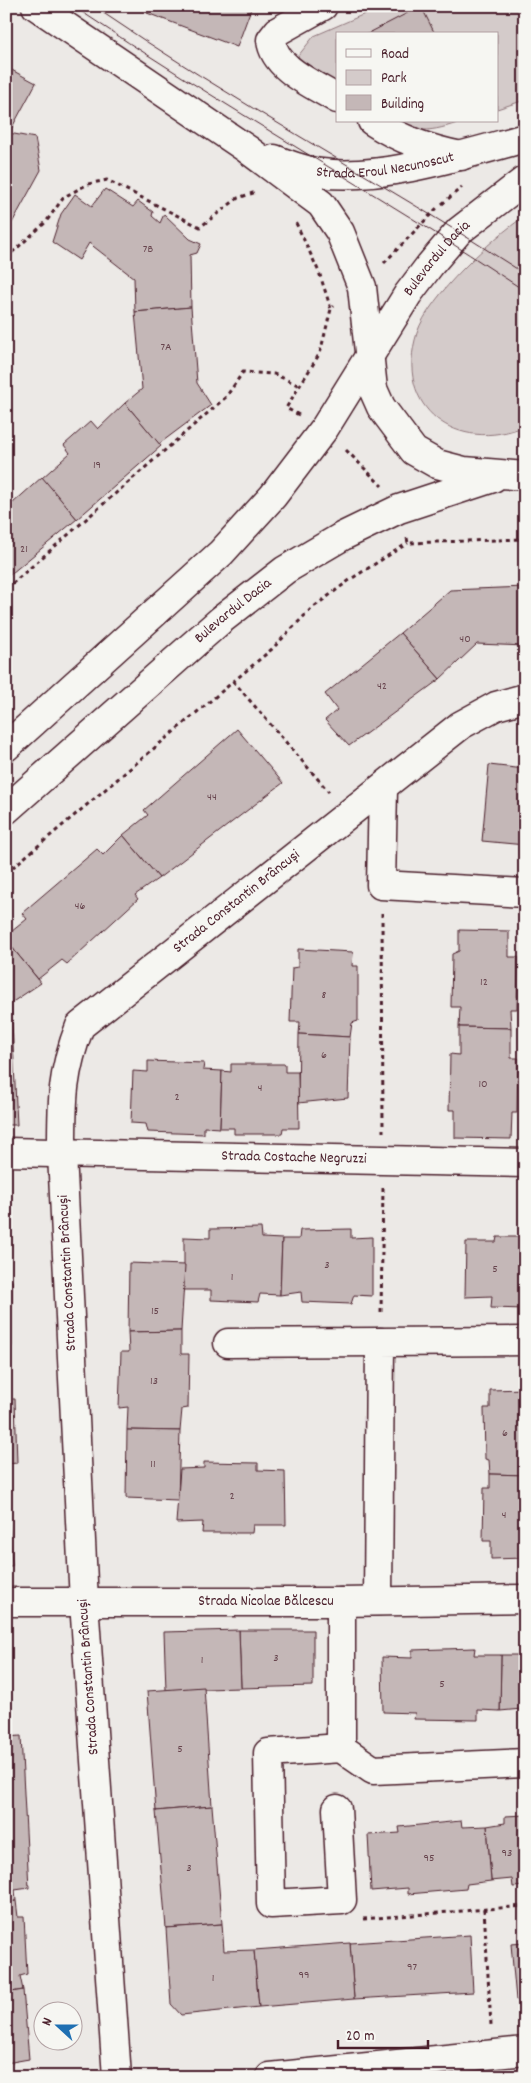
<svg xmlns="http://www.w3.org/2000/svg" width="531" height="2083" font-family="Dekko,sans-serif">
<rect width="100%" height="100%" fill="#ece9e6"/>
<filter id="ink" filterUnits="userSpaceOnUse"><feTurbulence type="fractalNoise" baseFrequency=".02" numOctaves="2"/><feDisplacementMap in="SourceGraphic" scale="10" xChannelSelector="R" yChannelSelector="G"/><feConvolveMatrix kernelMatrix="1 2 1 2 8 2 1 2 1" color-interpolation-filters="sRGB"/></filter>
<g filter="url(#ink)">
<!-- green -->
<g fill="#d4cbca" stroke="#8f757a">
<polygon points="383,6 525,6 525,100 497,109 497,34 337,34 337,89 307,70 298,56 314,36"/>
<path d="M385 121H463C429 133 418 133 385 121Z"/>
<path d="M525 216V426C457 455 393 408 417 333 429 296 492 238 525 216Z"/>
</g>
<!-- building -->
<g fill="#c4b7b7" stroke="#4a1f2b">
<polygon points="150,6 252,6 237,47 147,13"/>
<polygon points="421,6 435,34 369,34 369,33"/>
<polygon points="6,67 36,83 9,133 35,138 41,170 12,223 6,224"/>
<polygon points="105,189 133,207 138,201 153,212 152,216 160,223 164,214 190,239 201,244 197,253 190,255 191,307 135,312 134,278 89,243 79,260 52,242 61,214 75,194 92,206"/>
<polygon points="191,307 197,383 211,405 159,444 125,403 142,389 135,312"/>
<polygon points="125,403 161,446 77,519 42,478 70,453 64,445 91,421 98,429"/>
<polygon points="42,477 77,519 6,578 6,495 13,503"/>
<polygon points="525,587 525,646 477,644 440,679 400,633 450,590"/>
<polygon points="400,633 440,679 349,746 325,720 337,710 325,694"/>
<polygon points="237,729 283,783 159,878 123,835 148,815 144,810"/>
<polygon points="489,765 525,769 525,845 482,841"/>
<polygon points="123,835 159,878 135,895 138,899 67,964 62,960 38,979 6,940 6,936 27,919 22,913 97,849 103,855"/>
<polygon points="459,930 509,931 509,957 518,957 517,1009 510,1009 511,1028 459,1027 460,1007 451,1007 452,954 459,951"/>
<polygon points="6,940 41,983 11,1003 12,1023 6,1023"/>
<polygon points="298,949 353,952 352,966 358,966 358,1021 352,1023 350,1037 299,1034 300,1022 290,1022 292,968 298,967"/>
<polygon points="6,1023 12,1023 17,1125 6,1125"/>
<polygon points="459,1027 511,1028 511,1058 518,1058 517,1113 512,1113 511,1139 455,1138 455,1110 449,1110 450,1054 459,1055"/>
<polygon points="299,1034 350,1037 348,1098 298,1103"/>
<polygon points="148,1061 204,1063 203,1070 222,1071 220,1128 204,1127 204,1134 148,1132 146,1124 131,1123 133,1071 148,1072"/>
<polygon points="231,1064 285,1064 285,1072 298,1072 299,1128 283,1128 282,1134 234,1134 234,1128 220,1128 222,1071 231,1072"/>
<polygon points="261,1228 262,1238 282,1239 280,1295 260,1294 258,1302 211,1300 211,1290 184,1290 184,1237 210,1238 210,1229"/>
<polygon points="351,1229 351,1238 372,1237 372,1296 354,1295 351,1304 302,1302 301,1292 280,1295 282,1239 299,1239 300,1230"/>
<polygon points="497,1237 525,1237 525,1309 491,1308 492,1296 465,1297 466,1242 496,1242"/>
<polygon points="129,1263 185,1265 181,1331 128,1332"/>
<rect x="6" y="1281" width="6" height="65"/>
<polygon points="181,1331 181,1354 189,1354 188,1408 182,1409 180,1431 127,1430 128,1407 119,1408 121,1352 129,1352 128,1332"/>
<polygon points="6,1385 7,1399 15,1399 17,1463 7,1464 6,1489"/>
<polygon points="525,1389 525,1475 490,1474 489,1460 485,1459 484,1408 490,1408 490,1390"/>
<polygon points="127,1430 180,1431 178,1500 126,1498"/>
<polygon points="204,1462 258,1463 258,1470 285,1471 286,1525 253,1525 252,1533 202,1533 203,1522 176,1523 180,1469 204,1468"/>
<polygon points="490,1474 525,1475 525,1558 491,1559 491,1541 483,1541 484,1488 490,1488"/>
<polygon points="6,1489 7,1489 12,1566 6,1566"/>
<polygon points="239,1630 313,1630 313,1686 241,1688"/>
<polygon points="239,1630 241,1688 166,1690 164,1632"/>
<polygon points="521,1647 525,1647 525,1719 522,1719 522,1709 500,1711 501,1655 521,1655"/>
<polygon points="475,1648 474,1655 501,1655 500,1711 478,1710 478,1720 414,1719 415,1713 383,1712 382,1657 412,1658 412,1650"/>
<polygon points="204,1687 212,1806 156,1811 147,1691"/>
<polygon points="21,1736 29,1888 15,1890 16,1901 6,1902 6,1737"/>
<polygon points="212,1806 222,1924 166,1928 156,1811"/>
<polygon points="525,1815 525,1886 513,1887 512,1879 491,1881 487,1826 505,1823 505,1816"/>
<polygon points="461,1821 462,1827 487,1826 491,1881 467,1884 466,1889 408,1894 408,1888 371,1891 368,1835 400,1833 399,1827"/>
<polygon points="16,1901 18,1917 24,1917 27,1974 20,1976 23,1990 6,1993 6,1902"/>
<polygon points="222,1924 224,1951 254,1950 259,2007 181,2015 171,2004 166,1928"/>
<polygon points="470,1935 473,1992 354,1999 350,1943"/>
<polygon points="350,1943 354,1999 259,2007 254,1950"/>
<polygon points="525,1943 525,2000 516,2000 511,1944"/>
<polygon points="23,1990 29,2059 6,2063 6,1993"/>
</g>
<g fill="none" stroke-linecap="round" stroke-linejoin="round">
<defs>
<g id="minor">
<path d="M323 6 278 31 271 40C274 69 315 85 337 99"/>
<path d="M372 121C401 140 428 149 461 156"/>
<polyline points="383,789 381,885 525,893"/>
<path id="s1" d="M6 1152 525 1163"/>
<polyline points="228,1343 380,1342"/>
<polyline points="378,1601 380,1342 525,1341"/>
<path id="s2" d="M6 1602H341L525 1599"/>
<polyline points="341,1602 341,1748"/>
<polyline points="337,1809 342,1900 271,1904 268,1753 341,1748 373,1770 525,1763"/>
<path id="s3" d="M117 2077 84 1602 62 1154C62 1104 61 1074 80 1026L461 725 496 706 525 698"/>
<polyline points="270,2077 525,2051"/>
</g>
<g id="major">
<polyline points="36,6 247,149 321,204 340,232 362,287 373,389 381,407 414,451 437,464 464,471 525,476"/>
<path id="s4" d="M274 159C289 165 305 171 321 173 382 181 466 154 525 138"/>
<path id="s5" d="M6 747 221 553 273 496 324 429 408 294 430 265 459 231 525 180"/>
<path id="s6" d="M6 810 221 620 285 570 343 536 399 509 493 478"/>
</g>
</defs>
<!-- minor casing -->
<use href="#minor" stroke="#4a1f2b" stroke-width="31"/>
<!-- major casing -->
<use href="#major" stroke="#4a1f2b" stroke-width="31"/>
<!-- path -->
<g stroke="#4a1f2b" stroke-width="3" stroke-dasharray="4 4" stroke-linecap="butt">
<polyline points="442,204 462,187"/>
<polyline points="296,223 319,272 331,309"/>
<polyline points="6,258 46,222 64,197 88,184 107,180 200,227 238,198 256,192"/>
<polyline points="384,263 437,208"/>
<polyline points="299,415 286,408 320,353 331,309 334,306"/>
<polyline points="346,450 382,486"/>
<polyline points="407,538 408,543 525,539"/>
<polyline points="6,589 226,397 243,372 274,374 300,386"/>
<polyline points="233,681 329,792"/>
<polyline points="6,873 272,649 311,609 351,579 408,543"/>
<polyline points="382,913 383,1132"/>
<polyline points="381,1312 383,1188"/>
<polyline points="484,1909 491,2025"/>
<polyline points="363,1919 525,1906"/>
</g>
<!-- minor -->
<use href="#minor" stroke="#f6f6f2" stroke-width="28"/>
<!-- major -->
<use href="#major" stroke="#f6f6f2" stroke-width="28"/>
<!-- tram -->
<g stroke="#4a1f2b" stroke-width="1">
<path d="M73 6C221 106 377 192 525 291"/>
<path d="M93 6C233 102 383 182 525 274"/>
</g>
</g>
</g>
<g text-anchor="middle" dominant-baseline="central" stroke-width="4" stroke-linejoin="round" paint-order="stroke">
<!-- number labels -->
<g font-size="12" fill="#68454e">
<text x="148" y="249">7B</text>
<text x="166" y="347">7A</text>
<text x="97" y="465">19</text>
<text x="24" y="549">21</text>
<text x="465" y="639">40</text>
<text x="382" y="686">42</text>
<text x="212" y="797">44</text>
<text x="80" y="906">46</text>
<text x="484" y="982">12</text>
<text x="324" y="995">8</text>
<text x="324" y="1055">6</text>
<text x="483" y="1084">10</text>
<text x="260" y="1088">4</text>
<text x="177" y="1097">2</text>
<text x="327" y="1265">3</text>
<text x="495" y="1269">5</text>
<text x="232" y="1277">1</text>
<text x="155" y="1311">15</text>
<text x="154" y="1381">13</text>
<text x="505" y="1433">6</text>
<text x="153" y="1464">11</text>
<text x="232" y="1496">2</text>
<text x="504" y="1515">4</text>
<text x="276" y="1658">3</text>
<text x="202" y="1660">1</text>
<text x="442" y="1684">5</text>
<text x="180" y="1749">5</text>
<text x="507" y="1853">93</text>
<text x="429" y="1858">95</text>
<text x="189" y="1868">3</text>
<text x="412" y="1967">97</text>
<text x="304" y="1975">99</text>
<text x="213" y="1978">1</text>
</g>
<!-- street labels -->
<g font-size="15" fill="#4a1f2b" stroke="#f6f6f2">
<text stroke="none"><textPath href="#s4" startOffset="114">Strada Eroul Necunoscut</textPath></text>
<text stroke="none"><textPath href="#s5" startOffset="656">Bulevardul Dacia</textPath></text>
<text stroke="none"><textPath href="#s6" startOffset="302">Bulevardul Dacia</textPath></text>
<text stroke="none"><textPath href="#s3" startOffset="1255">Strada Constantin Brâncuși</textPath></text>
<text stroke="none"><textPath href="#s1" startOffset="288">Strada Costache Negruzzi</textPath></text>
<text transform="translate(68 1273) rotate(-93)">Strada Constantin Brâncuși</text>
<text stroke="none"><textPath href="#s2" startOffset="260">Strada Nicolae Bălcescu</textPath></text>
<text transform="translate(89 1677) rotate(-94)">Strada Constantin Brâncuși</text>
</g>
</g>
<!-- margin -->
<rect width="531" height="2083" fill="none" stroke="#f6f6f2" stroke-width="25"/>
<rect x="12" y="12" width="506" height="2058" fill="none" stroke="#4a1f2b" stroke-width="2" filter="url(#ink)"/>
<!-- legend -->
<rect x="336" y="32" width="162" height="90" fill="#f6f6f2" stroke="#b1a0a2"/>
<rect x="346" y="49" width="25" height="8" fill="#f6f6f2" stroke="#b1a0a2"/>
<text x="381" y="58" font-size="15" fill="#4a1f2b">Road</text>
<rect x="346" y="70" width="25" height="15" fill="#d4cbca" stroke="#b1a0a2"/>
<text x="381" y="82" font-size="15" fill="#4a1f2b">Park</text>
<rect x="346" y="95" width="25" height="15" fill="#c4b7b7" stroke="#b1a0a2"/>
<text x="381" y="108" font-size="15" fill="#4a1f2b">Building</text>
<!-- north arrow -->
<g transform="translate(58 2026) rotate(291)"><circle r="24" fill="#f6f6f2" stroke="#b1a0a2"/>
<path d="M0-4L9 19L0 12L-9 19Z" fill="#1f6fb2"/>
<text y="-8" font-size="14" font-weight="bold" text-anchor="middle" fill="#4a1f2b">N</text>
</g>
<!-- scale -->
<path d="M338 2040v8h90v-8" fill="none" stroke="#4a1f2b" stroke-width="2.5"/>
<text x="346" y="2040" font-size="15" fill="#4a1f2b" stroke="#f6f6f2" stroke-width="4" paint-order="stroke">20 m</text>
</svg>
